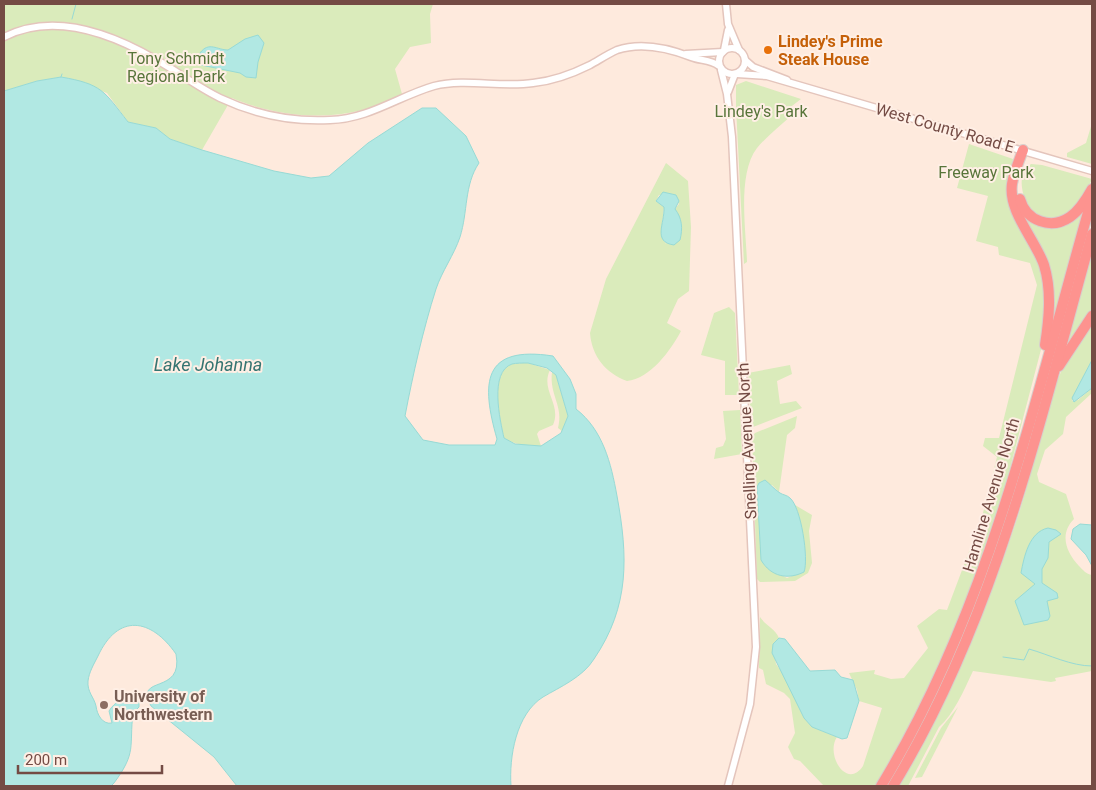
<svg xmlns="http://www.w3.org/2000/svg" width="1096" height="790" font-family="Roboto,sans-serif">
<rect width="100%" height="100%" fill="#feeadd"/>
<!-- green -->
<g fill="#daebbb" fill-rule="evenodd">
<path d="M4 4H433L430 14 431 43 410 47 395 69 402 94C389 100 376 107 362 110 320 121 272 115 232 98L202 150 170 139 156 128 128 122 107 93 61 77 37 81 4 91Z"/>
<path d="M746 81 801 99 788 109 791 116C780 126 767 136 757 148 737 174 746 230 747 262L744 264 736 107V85Z"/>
<polygon points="1092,123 1092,164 1067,157 1067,153 1086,143"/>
<path d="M969 144 1013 159 1009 187 1044 276V338L998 514 964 609 919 707 876 786H824L800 761 794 759 788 747 795 733 790 699 784 693 766 684 763 670 759 668 760 617C766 626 775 628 779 638L773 644 776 664 785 676 804 718 812 727 837 737C825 755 847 790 863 766L882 708 859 701 857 690 849 673 875 670 874 674 891 679 904 678 928 648 917 626 939 609 947 610 982 517 997 457 983 446 985 438H999L1037 285 1030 263 999 255 998 247 976 241 988 196 957 188Z"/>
<path d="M666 163 688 181 691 227 689 291 678 299 667 323 681 331C671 350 650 379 627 381 606 373 592 357 590 333L606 279ZM673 194 679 204 675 209 666 244 661 234 664 207 656 201 659 195Z"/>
<path d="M1031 164 1042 165 1092 179 1080 205 1055 221 1031 214C1024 199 1014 176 1031 164Z"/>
<polygon points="1016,203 1042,224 1083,211 1051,327 1051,295"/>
<polygon points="1092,253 1092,312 1068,346 1066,345"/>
<polygon points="729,307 735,313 739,395 725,395 725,361 701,355 714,313"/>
<path d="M1092 319V360L1072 401 1078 400 1092 388V393L1066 417 1063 434 1045 450 1037 474 1039 482 1066 494 1074 519C1059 534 1066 552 1079 566 1083 570 1086 574 1092 575V671L1055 678 1056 681 1051 682 973 671C964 690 954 714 939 727L908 786H899C950 700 988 608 1019 513 1037 459 1045 400 1071 350 1076 339 1085 329 1092 319Z"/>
<path d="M528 363 550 370C540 390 562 404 553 425L539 431 537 434 541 446C527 446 515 445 504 438 500 420 489 372 512 364 516 363 523 363 528 363Z"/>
<polygon points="790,365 792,374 777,381 780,404 796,401 802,408 753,427 751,425 748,373"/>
<path d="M552 372 556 375 568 416 562 431 558 428C564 406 549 395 552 372Z"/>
<polygon points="740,410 742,454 714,459 716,448 723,446 726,439 723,411"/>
<path d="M797 416 795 428 787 435 779 492 772 485 757 487 765 566 787 578 804 571C808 550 804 551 801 532 799 522 800 515 795 505L812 515 809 531 812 563 808 573 795 581 760 582 757 579 752 437 755 433Z"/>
<polygon points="958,707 922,777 915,778 941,728"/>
</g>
<!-- water -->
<g fill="#b1e8e3" stroke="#97dad5" fill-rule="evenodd">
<path d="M258 35 264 43 258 62 256 78 246 77 240 73 201 65 200 53C209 41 217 50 228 50L245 39Z"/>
<path d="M61 77C102 84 104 91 128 122L156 128 170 139 202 150 274 171 311 178 329 176 368 143 422 108H436L466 136 479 163C464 185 468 212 460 237 454 255 442 271 436 289 423 330 413 374 405 416L423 440 449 445H495L497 439C481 383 482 345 553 356L570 379 576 394V409C603 430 611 463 617 496 628 556 630 606 594 659 583 677 560 687 543 697 516 714 509 757 511 786H237L214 757 151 706C133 674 184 696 176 654 151 618 118 613 98 656 94 664 89 672 88 681 87 692 94 697 96 706 97 715 103 725 112 723L109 711C115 701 124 698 135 698L139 702V707L133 713C129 747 137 752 114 783L111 786H4V91L37 81ZM528 363 547 368 556 375 568 416 561 433 541 446 515 444 504 438C500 420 489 372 512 364 516 363 523 363 528 363Z"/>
<path d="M663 192 676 195 679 201 675 209C682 218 683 228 680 240L674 245C652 242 665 223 664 207L656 201Z"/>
<polygon points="1092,360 1092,388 1074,402 1072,398"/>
<path d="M765 480C770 484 774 489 780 493 783 495 787 495 790 498 801 507 809 559 804 572 788 580 771 577 761 560L757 487 759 483Z"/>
<polygon points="1080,524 1092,525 1092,566 1086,555 1071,539 1073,529"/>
<path d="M1048 528 1056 530 1061 534 1049 542 1048 558 1042 569V583L1057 593 1058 598 1047 601 1050 616 1048 620 1024 625 1015 601 1035 584 1021 573C1024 557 1029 532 1048 528Z"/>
<polygon points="779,638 785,639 810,671 835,670 841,677 853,680 859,701 847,738 842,739 812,727 804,718 772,653 773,644"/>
</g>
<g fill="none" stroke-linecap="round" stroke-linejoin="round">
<!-- stream -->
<g stroke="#97dad5" stroke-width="1">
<polyline points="72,19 76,4"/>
<polyline points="61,77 62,74"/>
<path d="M1003 657 1024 660 1029 649C1050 655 1071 666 1092 666"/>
</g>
<defs>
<g id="tertiary">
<polyline points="726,4 728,24 739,50"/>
<path d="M4 37C53 12 110 33 155 59 177 71 197 87 220 98 254 114 292 122 330 120 369 119 399 96 434 86 466 78 501 88 533 83 553 81 572 74 590 65 599 60 608 54 617 50 641 42 668 48 691 57 701 61 710 59 719 66"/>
<circle cx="732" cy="61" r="13"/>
<polyline points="724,50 728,30"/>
<polyline points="686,54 723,52"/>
<polyline points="745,60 753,67 787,80"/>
<polyline points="721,70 727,94 732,137 756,647 750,704 728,786"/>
<polyline points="737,74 767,76 1092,171"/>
<polyline points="728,92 735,74"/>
</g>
<g id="motorway">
<path d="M1023 150C1019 161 1014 172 1012 184 1008 212 1035 239 1044 265 1052 291 1049 319 1045 345"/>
<path d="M1020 199C1026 221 1051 230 1070 217 1080 210 1086 200 1092 189"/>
<polyline points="1059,366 1092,316"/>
<path d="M881 786C991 606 1035 398 1092 198"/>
<path d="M893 786C996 617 1039 423 1092 234"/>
</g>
</defs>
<!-- tertiary casing -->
<use href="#tertiary" stroke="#e4c5bc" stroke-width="9"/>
<!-- motorway casing -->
<use href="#motorway" stroke="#d8cdcb" stroke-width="12"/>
<!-- tertiary -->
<use href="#tertiary" stroke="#fff" stroke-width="6"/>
<!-- motorway -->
<use href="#motorway" stroke="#fd938f" stroke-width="10"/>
</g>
<!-- markers -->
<circle fill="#e8710a" stroke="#ffefe5" stroke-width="2" cx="768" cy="50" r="5"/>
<circle fill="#8d6e63" stroke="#ffefe5" stroke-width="2" cx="104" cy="705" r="5"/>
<g text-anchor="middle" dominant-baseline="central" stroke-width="4" stroke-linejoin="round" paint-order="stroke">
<!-- food labels -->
<g font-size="16" font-weight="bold" fill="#c56008" stroke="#ffefe5" text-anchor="start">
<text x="778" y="41">Lindey's Prime<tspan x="778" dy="18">Steak House</tspan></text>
</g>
<!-- park labels -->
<g font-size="16" fill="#58753a" stroke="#ffefe5">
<text x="176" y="58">Tony Schmidt<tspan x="176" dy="18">Regional Park</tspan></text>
<text x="761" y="111">Lindey's Park</text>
<text x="986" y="172">Freeway Park</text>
</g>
<!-- street labels -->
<g font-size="16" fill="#744b44" stroke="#ffefe5">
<text transform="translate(945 128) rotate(16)">West County Road E</text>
<text transform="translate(747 441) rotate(-93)">Snelling Avenue North</text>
<text transform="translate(991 495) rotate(-73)">Hamline Avenue North</text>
</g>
<!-- education labels -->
<g font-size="16" font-weight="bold" fill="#785e54" stroke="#ffefe5" text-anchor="start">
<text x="114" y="696">University of<tspan x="114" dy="18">Northwestern</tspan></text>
</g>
<!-- water labels -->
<g font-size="18" font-style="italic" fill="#357471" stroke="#ffefe5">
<text x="208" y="364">Lake Johanna</text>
</g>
</g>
<!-- border -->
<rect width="1096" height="790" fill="none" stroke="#744b44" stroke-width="10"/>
<!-- scale -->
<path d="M18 765v8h144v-8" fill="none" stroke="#744b44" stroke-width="2.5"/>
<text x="25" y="765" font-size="15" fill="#744b44" stroke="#ffefe5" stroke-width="4" paint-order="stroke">200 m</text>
</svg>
